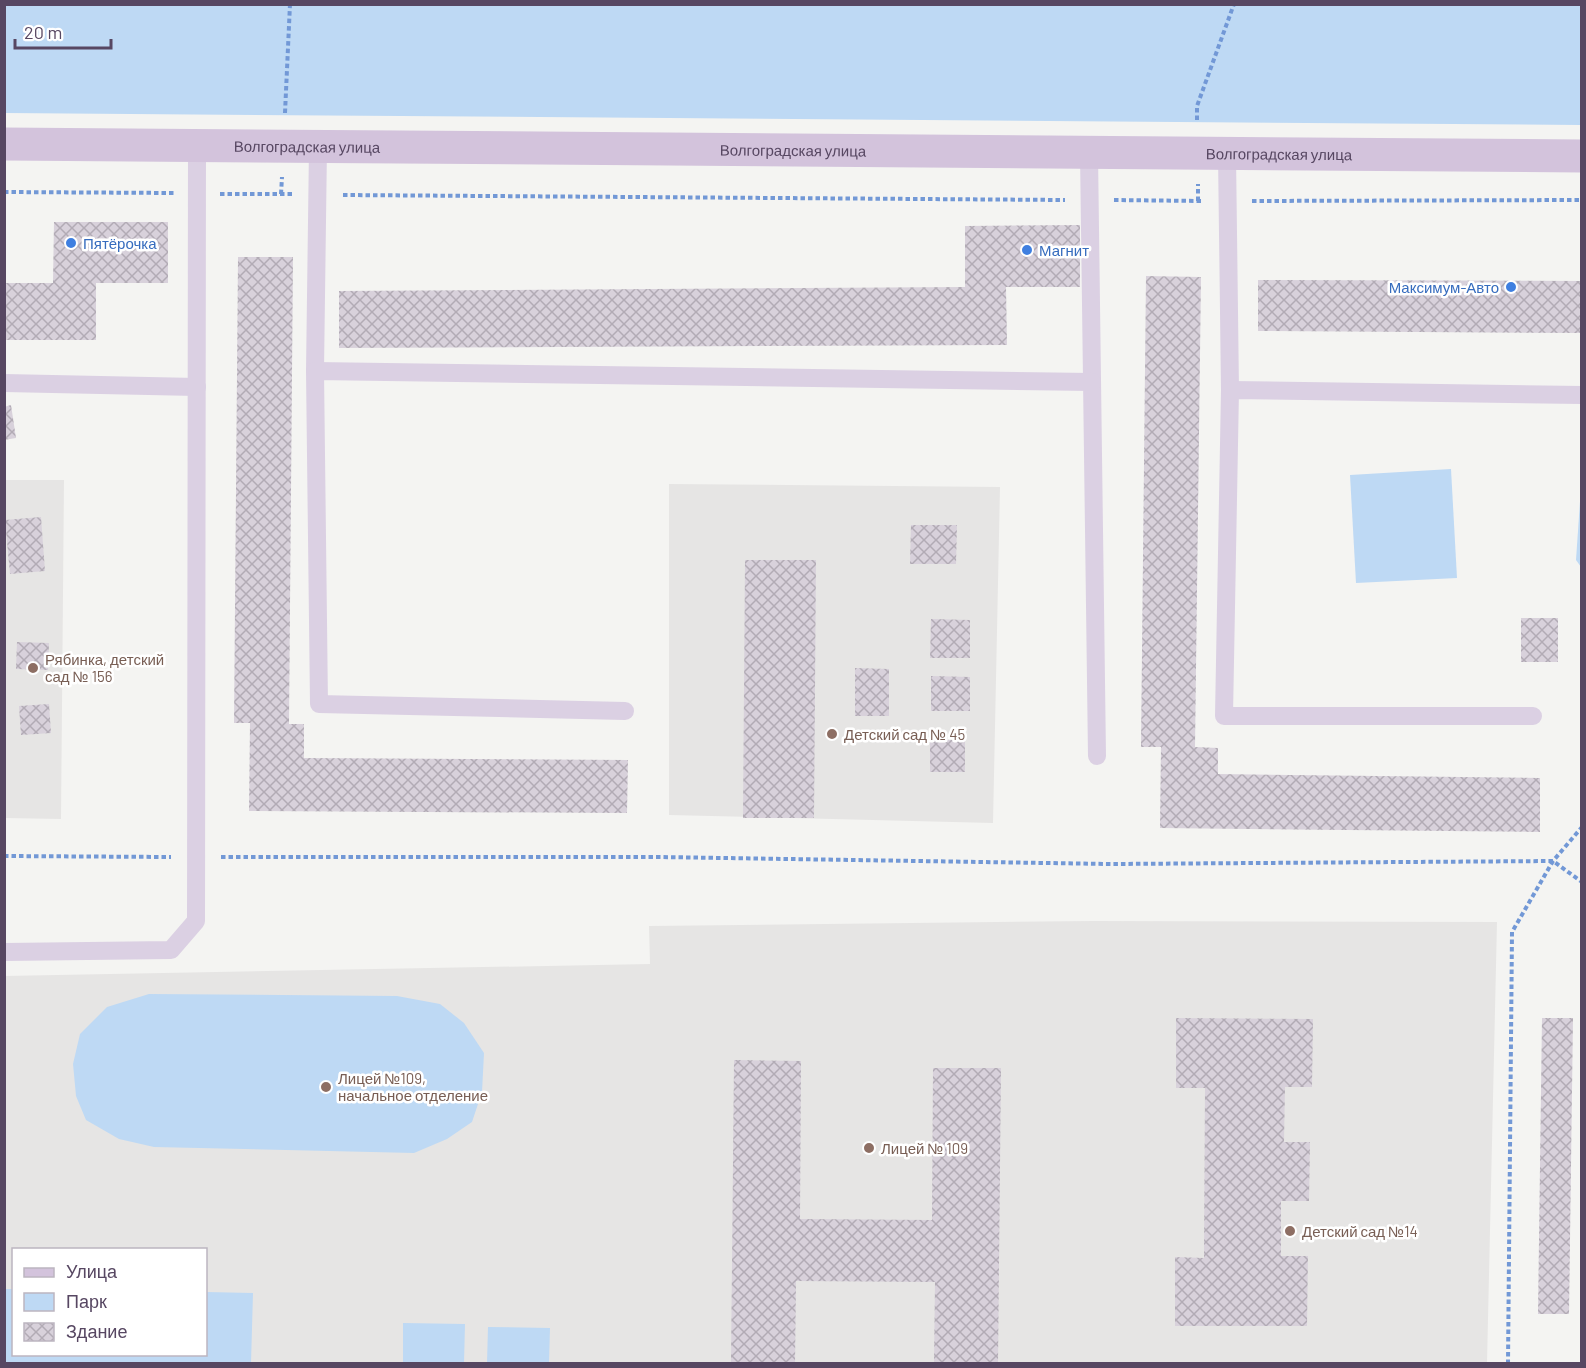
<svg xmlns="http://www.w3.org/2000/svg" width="1586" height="1368" font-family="Barlow,sans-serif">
<defs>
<pattern id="building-cross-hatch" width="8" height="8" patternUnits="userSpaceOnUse" patternTransform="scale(1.5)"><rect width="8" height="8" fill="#d8d1db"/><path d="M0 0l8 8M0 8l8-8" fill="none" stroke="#b2abb5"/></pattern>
</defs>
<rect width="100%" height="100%" fill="#f4f4f2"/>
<!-- education -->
<g fill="#e6e5e4" fill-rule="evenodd">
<polygon points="5,480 64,480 61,819 5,818"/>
<polygon points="669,484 1000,487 993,823 669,815"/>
<path d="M1093 921 1497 922 1487 1363H5L4 976 650 964 649 926ZM14 1250H206V1354H14Z"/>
</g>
<!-- park -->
<g fill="#bed9f4">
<polygon points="5,4 1581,5 1581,125 5,113"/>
<polygon points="1451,469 1457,578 1356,583 1350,475"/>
<polygon points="1581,487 1581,567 1576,560"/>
<polygon points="149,994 397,996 440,1004 464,1023 484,1053 482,1092 472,1122 447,1139 414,1153 154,1147 119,1139 86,1120 76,1096 73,1064 80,1034 107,1007"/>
<polygon points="5,1289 13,1289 14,1354 206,1354 206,1292 253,1293 251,1363 5,1363"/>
<polygon points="403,1323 465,1324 464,1363 403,1363"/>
<polygon points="488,1327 550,1328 549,1363 487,1363"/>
</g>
<!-- building -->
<g fill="url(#building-cross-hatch)">
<polygon points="54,222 168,222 168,283 96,283 96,340 4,340 4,283 53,283"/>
<polygon points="1080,225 1080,287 1006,287 1007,345 339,348 339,291 965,287 965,226"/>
<polygon points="238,257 293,257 289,724 304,724 304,758 628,760 627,813 249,811 250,723 234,723"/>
<polygon points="1146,276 1201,277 1195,747 1218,748 1218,774 1540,778 1540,832 1160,828 1161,747 1141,747"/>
<polygon points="1258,280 1582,281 1582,333 1258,331"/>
<polygon points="11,405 16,438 4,440 4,407"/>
<polygon points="41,517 45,571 10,574 5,520"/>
<polygon points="911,525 957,525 956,564 910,564"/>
<polygon points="745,560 816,560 814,818 743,818"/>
<rect x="1521" y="618" width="37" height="44"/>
<polygon points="931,619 970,620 970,658 930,658"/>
<polygon points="17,642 49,643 48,670 16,669"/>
<polygon points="855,668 889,669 889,716 855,716"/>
<polygon points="931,676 970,677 970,711 931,711"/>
<polygon points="49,704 51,733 21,735 19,706"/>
<rect x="930" y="740" width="35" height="32"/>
<polygon points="1176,1018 1313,1019 1312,1087 1285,1087 1284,1142 1310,1142 1309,1201 1281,1201 1281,1256 1308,1256 1307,1326 1175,1326 1175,1257 1204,1258 1205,1088 1176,1088"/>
<polygon points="1542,1018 1573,1018 1569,1314 1538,1314"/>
<polygon points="734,1060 801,1061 800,1219 932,1220 933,1068 1001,1068 998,1364 934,1364 935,1282 796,1281 795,1364 731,1364"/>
</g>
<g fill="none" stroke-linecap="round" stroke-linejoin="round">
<!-- path -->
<g stroke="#7298d6" stroke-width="4" stroke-dasharray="4.5 3" stroke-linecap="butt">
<polyline points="285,113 290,4"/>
<polyline points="1197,120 1197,106 1234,4"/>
<polyline points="4,192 174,193"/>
<polyline points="220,194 294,194"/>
<polyline points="281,194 282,177"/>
<polyline points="343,195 1065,200"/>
<polyline points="1114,200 1203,201"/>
<polyline points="1198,201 1198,184"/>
<polyline points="1252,201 1582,200"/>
<polyline points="4,856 171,857"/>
<polyline points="221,857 659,857 1111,864 1553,861 1582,882"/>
<polyline points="1508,1364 1512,932 1553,861 1582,827"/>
</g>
<!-- lane -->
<g stroke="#dbd0e3" stroke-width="18">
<polyline points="1089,153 1097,756"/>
<polyline points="1227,154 1230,390"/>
<polyline points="315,371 318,147"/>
<polyline points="4,383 197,387"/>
<polyline points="625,711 319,704 315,371 1092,382"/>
<polyline points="1533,716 1224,716 1230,390 1582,395"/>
<polyline points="4,952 171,950 196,921 197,146"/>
</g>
<!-- secondary -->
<path stroke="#d3c3dc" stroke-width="33" id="s1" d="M4 144 1582 156"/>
</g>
<!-- markers -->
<g fill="#3f7fe0" stroke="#fff" stroke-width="2">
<circle cx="71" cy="243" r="6"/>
<circle cx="1027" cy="250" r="6"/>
<circle cx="1511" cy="287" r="6"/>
</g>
<g fill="#8d6e63" stroke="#fff" stroke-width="2">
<circle cx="33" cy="668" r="6"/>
<circle cx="832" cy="734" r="6"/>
<circle cx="326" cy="1087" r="6"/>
<circle cx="869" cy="1148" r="6"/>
<circle cx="1290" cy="1231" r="6"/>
</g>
<g text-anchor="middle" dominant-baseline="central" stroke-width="5" stroke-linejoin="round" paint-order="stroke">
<!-- street labels -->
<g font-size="15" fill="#574762" stroke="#fff">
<text stroke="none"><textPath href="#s1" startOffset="303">Волгоградская улица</textPath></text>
<text stroke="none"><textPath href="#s1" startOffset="789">Волгоградская улица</textPath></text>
<text stroke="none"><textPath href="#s1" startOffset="1275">Волгоградская улица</textPath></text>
</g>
<!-- shop labels -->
<g font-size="15" fill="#366cbe" stroke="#fff" text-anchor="start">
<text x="83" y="243">Пятёрочка</text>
<text x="1039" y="250">Магнит</text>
<text x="1499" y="287" text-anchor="end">Максимум-Авто</text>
</g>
<!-- education labels -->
<g font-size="15" fill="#785e54" stroke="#fff" text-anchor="start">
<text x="45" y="659">Рябинка, детский<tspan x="45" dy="17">сад № 156</tspan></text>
<text x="844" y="734">Детский сад № 45</text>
<text x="338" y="1078">Лицей №109,<tspan x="338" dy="17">начальное отделение</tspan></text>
<text x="881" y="1148">Лицей № 109</text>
<text x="1302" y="1231">Детский сад №14</text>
</g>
</g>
<!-- border -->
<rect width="1586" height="1368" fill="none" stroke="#574762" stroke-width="12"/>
<!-- legend -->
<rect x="12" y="1248" width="195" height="108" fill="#ffffff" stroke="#bcb5c0" stroke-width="1.5"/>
<rect x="24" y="1268" width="30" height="9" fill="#d3c3dc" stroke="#bcb5c0" stroke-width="1.5"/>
<text x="66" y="1278" font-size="18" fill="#574762">Улица</text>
<rect x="24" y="1293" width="30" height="18" fill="#bed9f4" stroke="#bcb5c0" stroke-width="1.5"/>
<text x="66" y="1308" font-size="18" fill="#574762">Парк</text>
<rect x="24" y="1323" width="30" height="18" fill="url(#building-cross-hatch)" stroke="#bcb5c0" stroke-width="1.5"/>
<text x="66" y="1338" font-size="18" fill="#574762">Здание</text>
<!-- scale -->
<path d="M15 39v9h96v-9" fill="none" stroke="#574762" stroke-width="3"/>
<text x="24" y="39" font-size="18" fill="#574762" stroke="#ffffff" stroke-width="4.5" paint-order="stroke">20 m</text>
</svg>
